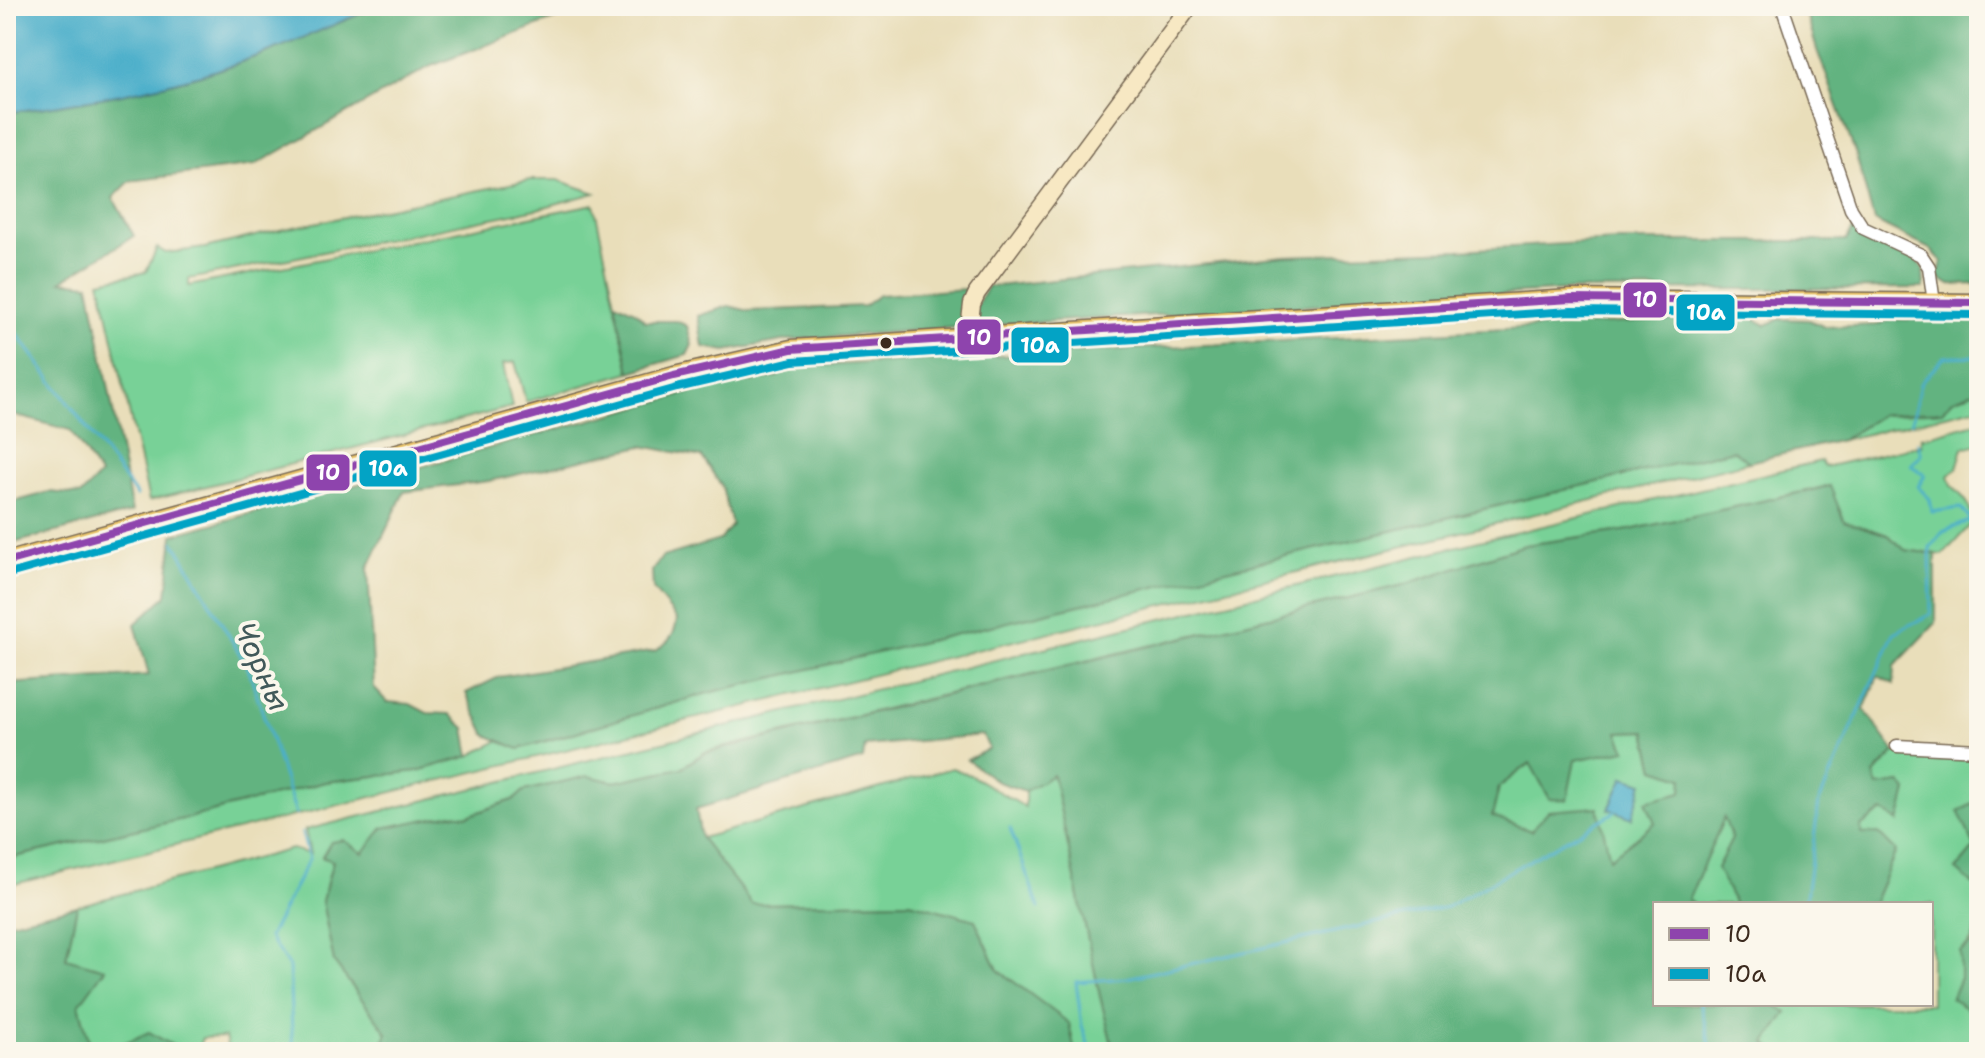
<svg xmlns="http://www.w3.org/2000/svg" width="1985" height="1058" font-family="'Shantell Sans',sans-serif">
<rect width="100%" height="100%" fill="#fbf7ec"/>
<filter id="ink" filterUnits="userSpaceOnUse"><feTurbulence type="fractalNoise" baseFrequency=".0125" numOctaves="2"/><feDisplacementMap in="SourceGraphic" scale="16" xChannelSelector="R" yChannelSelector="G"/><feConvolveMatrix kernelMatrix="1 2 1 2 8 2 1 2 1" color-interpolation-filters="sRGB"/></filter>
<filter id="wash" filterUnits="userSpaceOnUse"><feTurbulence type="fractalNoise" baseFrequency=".006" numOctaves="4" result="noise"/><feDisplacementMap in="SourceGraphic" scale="32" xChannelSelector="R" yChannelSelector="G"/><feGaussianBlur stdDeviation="1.8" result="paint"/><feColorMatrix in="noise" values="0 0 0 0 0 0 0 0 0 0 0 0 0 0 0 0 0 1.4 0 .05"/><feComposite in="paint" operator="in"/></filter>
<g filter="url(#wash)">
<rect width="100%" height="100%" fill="#e9deba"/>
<!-- green -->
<g fill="#78d197" stroke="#5a7e5a" stroke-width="2">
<polygon points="530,180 558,180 595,193 537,209 189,279 189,286 594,204 630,372 526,402 515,362 503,364 512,407 149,501 100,281 146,272 157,248 166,253 205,248 284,229"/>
<polygon points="1979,390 1979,407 1842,440 1881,415 1942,411 1953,399"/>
<polygon points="1979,422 1979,444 1963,448 1957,468 1949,476 1952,485 1967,502 1974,521 1943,555 1905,550 1888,535 1844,521 1829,486 1630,530 1525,545 1403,585 705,752 681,768 614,782 588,776 524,791 515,799 468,816 452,814 363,853 343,841 323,858 333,860 322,901 334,962 387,1033 379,1052 229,1052 225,1037 202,1038 197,1052 184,1052 149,1032 105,1052 92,1052 66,958 77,906 292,849 310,854 305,830 1475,542 1821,461 1824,467 1921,445 1921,438"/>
<polygon points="1733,450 1749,462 6,886 6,859 192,817 325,782 417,771 470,756 498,741 520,749 708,693"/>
<polygon points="1646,731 1655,769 1683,778 1682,792 1655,823 1609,859 1492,817 1499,787 1531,763 1550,799 1575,760 1625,750 1617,732"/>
<path d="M1895 752 1979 756V811L1972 804 1976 847 1956 869 1979 889C1979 915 1982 936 1960 952V978L1952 999 1979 1016V1052H1776L1766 1043 1787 1012 1773 1004H1931V904H1873L1896 851 1862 834 1860 827 1883 811 1899 821 1900 783 1878 787 1874 775Z"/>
<polygon points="952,768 970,775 1025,807 1025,791 1053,775 1100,996 1114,1052 1075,1052 1068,1023 998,970 975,920 910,902 752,904 701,838"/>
<polygon points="1724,817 1732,839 1717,868 1735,904 1694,904 1688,900"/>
</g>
<!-- forest -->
<g fill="#62b380" stroke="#4e6e4f" stroke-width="2" fill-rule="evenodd">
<path d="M379 6H590L431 66 255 165 130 181 113 198 134 236 61 281 89 284 132 512 6 545V504L50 492 81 495 100 475 70 430 6 413V113C65 104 124 95 182 80 250 63 315 32 379 6Z"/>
<polygon points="1804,6 1979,6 1979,284 1950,285 1938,277 1942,261 1930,249 1874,221 1856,155 1817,50"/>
<polygon points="1853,229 1915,257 1923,268 1924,288 1571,290 974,326 976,307 987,287 1285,256 1459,250 1617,241 1846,241"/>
<polygon points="965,289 969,297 962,327 788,340 726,351 703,347 698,316 729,306 749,311 864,306 879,295"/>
<polygon points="615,302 635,311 645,321 677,321 687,326 692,345 687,355 630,372"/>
<path d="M1748 316 1766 325 1780 319 1809 320 1825 327 1877 325 1892 319 1979 321V390L1953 399 1942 411 1881 415 1842 440 1749 462 1733 450 708 693 519 749 486 735 466 693 499 677 655 651C669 642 675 636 677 619L653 589 652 571 662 557 720 540 732 525 722 487 702 457 642 446 489 481 404 492 368 568 374 688 387 702 410 704 427 713 450 714 465 728 470 756 417 771 325 782 192 817 6 859V684L149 675 135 624 167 595 173 535 707 388 776 377 793 367Z"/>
<path d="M1830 486 1844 521 1888 535 1905 550 1936 554V623L1895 666 1894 684 1878 676 1864 709 1895 752 1874 775 1878 786 1900 783 1907 791 1899 822 1883 811 1860 827 1862 834 1878 833 1896 851 1873 904H1735L1717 868 1732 839 1724 818 1688 900 1694 904H1655V1004H1773L1787 1012 1766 1043 1776 1052H1114L1100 996 1053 775 1025 791 998 782 967 760 989 749 983 735 865 746 863 759 696 809 701 838 752 904 910 902 975 920 998 970 1069 1023 1075 1052H379L387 1033 334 962 322 901 333 861 322 857 331 842 343 840 363 853 383 828 452 814 468 816 515 799 524 791 588 776 614 782 681 768 705 753 1403 585 1525 545 1630 530ZM1646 731 1655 769 1683 778 1682 792 1646 801 1655 823 1610 858 1598 807 1548 811 1531 831 1492 816 1499 787 1530 763 1550 799 1567 800 1575 760 1626 750 1618 732Z"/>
<polygon points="1973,804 1979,811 1979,889 1956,870 1975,847 1958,811"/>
<polygon points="77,906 66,958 105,969 79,1005 92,1052 6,1052 6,923"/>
<polygon points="1979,919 1979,1016 1951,999 1960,978 1960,952 1973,943"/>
<polygon points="149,1032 184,1052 105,1052"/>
</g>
<!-- water -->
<g fill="#4bafca" stroke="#436c74" stroke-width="2">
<path d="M6 6H379C315 32 250 63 182 80 124 96 65 104 6 113Z"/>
<polygon points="1624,777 1643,783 1632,818 1609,809"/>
</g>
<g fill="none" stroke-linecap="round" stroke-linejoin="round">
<!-- stream -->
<g stroke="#4bafca" stroke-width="3">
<polyline points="6,319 137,496"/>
<polyline points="1912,422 1920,384 1944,357 1979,356"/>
<polyline points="174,542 248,668 296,814"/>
<polyline points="1010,828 1039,908"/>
<polyline points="1805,904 1819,802 1894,633 1931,614 1930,548 1943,532 1971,520 1961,508 1932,512 1930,499 1918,487 1925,475 1911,465 1921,455 1918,443"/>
<polyline points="1700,1004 1712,1052"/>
<polyline points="293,1052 289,967 269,937 309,859 302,833"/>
<polyline points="1091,1052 1082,1026 1076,982 1127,978 1447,907 1615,812"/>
</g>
</g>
</g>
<g filter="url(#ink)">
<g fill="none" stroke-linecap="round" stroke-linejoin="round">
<defs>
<g id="street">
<polyline points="1782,6 1851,209 1863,228 1921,255 1929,267 1934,303"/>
<polyline points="1897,746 1979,750"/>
</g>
<polyline id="secondary" points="968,338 972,304 977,293 1190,6"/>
<polyline id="primary" points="6,562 674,376 791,349 1571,299 1979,303"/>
</defs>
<!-- street casing -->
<use href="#street" stroke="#786955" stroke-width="15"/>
<!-- secondary casing -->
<use href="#secondary" stroke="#786955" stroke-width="19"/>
<!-- primary casing -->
<use href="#primary" stroke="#786955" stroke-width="21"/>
<!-- street -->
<use href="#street" stroke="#fff" stroke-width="12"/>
<!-- secondary -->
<use href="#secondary" stroke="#f7e8c3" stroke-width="16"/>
<!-- primary -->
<use href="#primary" stroke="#ecc569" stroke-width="18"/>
<defs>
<polyline id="bus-1" points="6,562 674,376 791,349 1571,299 1979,303"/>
<polyline id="bus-2" points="9,574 677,388 793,361 1571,311 1979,315"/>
</defs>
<!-- bus-1 casing -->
<use href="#bus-1" stroke="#fbf7ec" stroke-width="14"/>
<!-- bus-2 casing -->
<use href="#bus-2" stroke="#fbf7ec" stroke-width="14"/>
<!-- bus-1 -->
<use href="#bus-1" stroke="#8e44ad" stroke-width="8"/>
<!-- bus-2 -->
<use href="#bus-2" stroke="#03a3c5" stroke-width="8"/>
</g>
</g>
<!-- markers -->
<circle fill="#3b2a1e" stroke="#fbf7ec" stroke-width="3" cx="886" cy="343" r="7"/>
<g text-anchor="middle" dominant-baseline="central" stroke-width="8" stroke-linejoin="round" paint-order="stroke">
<!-- water labels -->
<g font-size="30" font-style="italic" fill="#41595a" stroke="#fbf7ec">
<text transform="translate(262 666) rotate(66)">Чорны</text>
</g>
</g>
<g stroke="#fbf7ec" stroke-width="3">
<rect x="1622" y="281" width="46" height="38" rx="8" fill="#8e44ad"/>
<rect x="1675" y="293" width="61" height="39" rx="8" fill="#03a3c5"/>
<rect x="956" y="318" width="46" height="38" rx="8" fill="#8e44ad"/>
<rect x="1010" y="326" width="60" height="38" rx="8" fill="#03a3c5"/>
<rect x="358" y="449" width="60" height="39" rx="8" fill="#03a3c5"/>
<rect x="305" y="453" width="46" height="39" rx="8" fill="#8e44ad"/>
</g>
<g font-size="22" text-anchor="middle" font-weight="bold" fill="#fff">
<text x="1645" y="307">10</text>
<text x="1706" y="320">10а</text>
<text x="979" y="345">10</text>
<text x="1040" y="353">10а</text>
<text x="388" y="476">10а</text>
<text x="328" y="480">10</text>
</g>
<!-- margin -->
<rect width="1985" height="1058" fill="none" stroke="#fbf7ec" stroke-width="32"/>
<!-- legend -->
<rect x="1653" y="902" width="280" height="104" fill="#fbf7ec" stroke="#aea59a" stroke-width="2"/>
<rect x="1669" y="928" width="40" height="12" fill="#8e44ad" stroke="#aea59a" stroke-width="2"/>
<text x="1725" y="942" font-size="24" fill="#3b2a1e">10</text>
<rect x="1669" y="968" width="40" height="12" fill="#03a3c5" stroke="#aea59a" stroke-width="2"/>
<text x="1725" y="982" font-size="24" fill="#3b2a1e">10а</text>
</svg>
